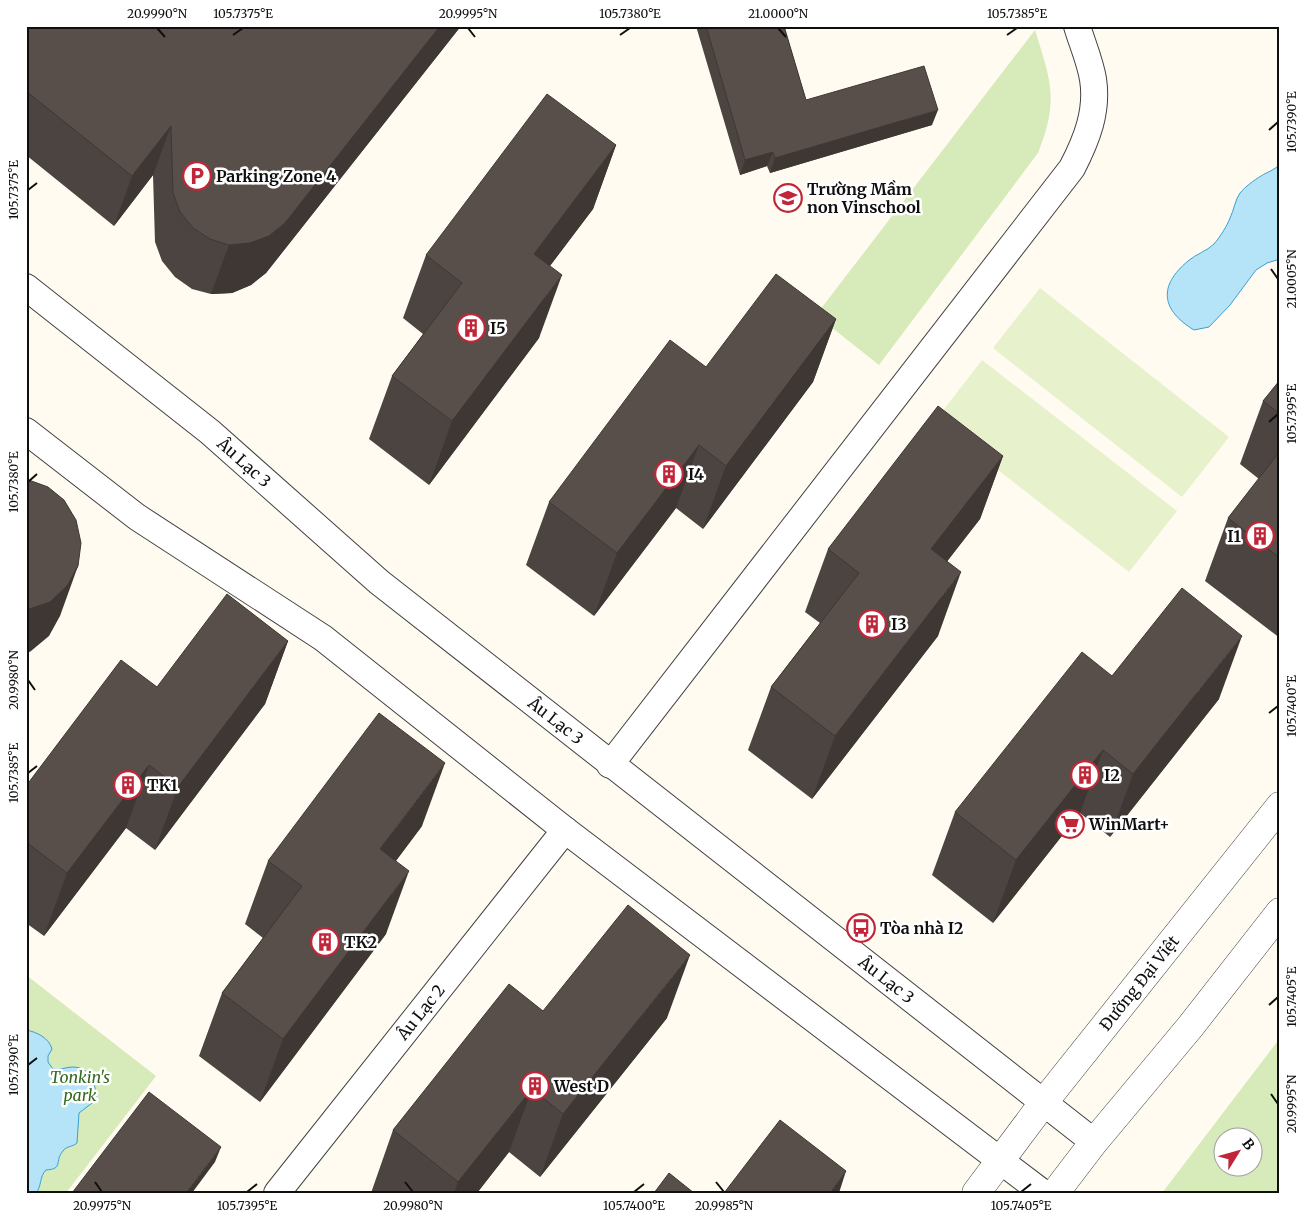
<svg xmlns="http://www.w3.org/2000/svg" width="1306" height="1219" font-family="Merriweather,serif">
<rect width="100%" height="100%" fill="#fffbf1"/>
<!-- green -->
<g fill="#d7eaba" fill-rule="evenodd">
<path d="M1035 30C1051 81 1059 101 1038 153L879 365 816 315Z"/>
<polygon points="26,975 156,1076 66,1193 26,1193"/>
<path d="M1280 1038V1193H1162ZM1224 1136H1254V1166H1224Z"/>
</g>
<!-- pitch -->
<g fill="#e7f1cc">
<polygon points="1040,288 1229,437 1182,497 993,348"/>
<polygon points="982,360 1177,511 1129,572 935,421"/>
</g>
<!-- water -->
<g fill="#b5e3f7" stroke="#3b9fcf">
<path d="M1280 164V259L1267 263 1256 270 1230 305 1209 327 1194 330C1161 310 1158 286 1188 261 1196 254 1207 251 1214 244 1220 237 1227 226 1230 218 1234 210 1235 200 1240 193 1245 187 1254 180 1261 176 1267 172 1275 170 1280 164Z"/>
<path d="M26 1030C37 1032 49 1038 52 1049L48 1056V1062L53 1069C61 1070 66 1067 73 1067 90 1067 97 1085 96 1100L79 1113 77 1143C73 1147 66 1146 63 1151 54 1161 64 1169 46 1170 39 1177 42 1186 36 1193H26Z"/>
</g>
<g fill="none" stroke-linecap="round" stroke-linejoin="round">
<defs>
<g id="minor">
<path id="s1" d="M26 287 210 432 379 582 1094 1142"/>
<polyline points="26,431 137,517 323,638 565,830 1043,1193"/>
<path d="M610 765 1072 168C1087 139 1098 111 1093 79 1090 61 1082 43 1077 26"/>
<path id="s2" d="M277 1193 565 830"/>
</g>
<g id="tertiary">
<path id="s3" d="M976 1193 1044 1102 1280 806"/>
<polyline points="1055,1193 1094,1142 1190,1027 1280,912"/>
</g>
</defs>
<!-- minor casing -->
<use href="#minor" stroke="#424242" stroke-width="28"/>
<!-- tertiary casing -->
<use href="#tertiary" stroke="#424242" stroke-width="29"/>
<!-- minor -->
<use href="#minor" stroke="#fff" stroke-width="26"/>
<!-- tertiary -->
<use href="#tertiary" stroke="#fff" stroke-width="28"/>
</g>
<!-- wall -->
<g fill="#4c4440">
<polygon points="26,26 461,26 266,273 251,285 232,293 211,294 192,289 175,277 162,261 155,242 153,175 114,226 26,155"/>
<polygon points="696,26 784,26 806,100 932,125 770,173 767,166 740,175"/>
<polygon points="616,145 593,209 550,266 539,338 429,485 369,439 392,376 423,334 403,318 426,255"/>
<polygon points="836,319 813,382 703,529 676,508 594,616 526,565 549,502 706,367"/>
<polygon points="1280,380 1280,638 1205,581 1228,518 1259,479 1240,464 1263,401"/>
<polygon points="1003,456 980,519 947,561 938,636 812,799 748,750 771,687 820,623 805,612 828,549"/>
<polygon points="288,641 265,704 155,850 126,828 44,936 26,923 26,786"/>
<polygon points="1112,676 1219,699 1110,837 1080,813 993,923 932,875 955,812"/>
<polygon points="422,826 396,861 386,934 260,1102 199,1056 222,993 263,938 245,924 268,861"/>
<polygon points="543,1011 667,1018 540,1177 509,1152 477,1193 371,1193 393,1130"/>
</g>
<!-- shaded-wall -->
<g fill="#3e3734">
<polygon points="440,26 461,26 266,273 251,285 232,293 211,294 229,245"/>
<polygon points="938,110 932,125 770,173 775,158"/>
<polygon points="171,126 153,175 114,226 132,176"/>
<polygon points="616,145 593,209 511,317 534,254"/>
<polygon points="773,152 767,166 740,175 745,160"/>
<polygon points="562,275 539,338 429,485 452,421"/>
<polygon points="836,319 813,382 703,529 726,466"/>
<polygon points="699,445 676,508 594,616 617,553"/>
<polygon points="1003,456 980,519 908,612 931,549"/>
<polygon points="78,566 60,616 49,636 31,651 26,654 26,610"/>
<polygon points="961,572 938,636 812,799 835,736"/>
<polygon points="1242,636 1219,699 1110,837 1133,774"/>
<polygon points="288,641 265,704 155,850 178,787"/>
<polygon points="1103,750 1080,813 993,923 1016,860"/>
<polygon points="445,763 422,826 357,912 380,849"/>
<polygon points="149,765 126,828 44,936 67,873"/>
<polygon points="409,871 386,934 260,1102 283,1039"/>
<polygon points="690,955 667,1018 540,1177 563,1114"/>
<polygon points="532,1089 509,1152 477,1193 454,1193 458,1182"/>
<polygon points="221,1147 215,1162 192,1193 186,1193"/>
<polygon points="846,1171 839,1193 830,1193"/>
</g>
<!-- building -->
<g fill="#584f4b" stroke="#3e3734">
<polygon points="26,26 440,26 285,223 269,236 250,243 229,245 210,239 193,228 180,212 173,193 171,126 132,176 26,91"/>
<polygon points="706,26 784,26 806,100 924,66 938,110 775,158 773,152 745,160"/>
<polygon points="547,94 616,145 534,254 562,275 452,421 392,376 462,283 426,255"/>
<polygon points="776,274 836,319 726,466 699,445 617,553 549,502 670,340 706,367"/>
<polygon points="1280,380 1280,414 1263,401"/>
<polygon points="938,406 1003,456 931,549 961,572 835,736 771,687 859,573 828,549"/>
<polygon points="1280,451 1280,558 1228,518"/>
<polygon points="26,479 48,487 64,500 76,520 81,543 78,566 67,586 50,602 26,610"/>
<polygon points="1182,588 1242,636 1133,774 1103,750 1016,860 955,812 1082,652 1112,676"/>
<polygon points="227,594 288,641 178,787 149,765 67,873 26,842 26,786 121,660 157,687"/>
<polygon points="379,713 445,763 380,849 409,871 283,1039 222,993 302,886 268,861"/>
<polygon points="628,905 690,955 563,1114 532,1089 458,1182 393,1130 509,984 543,1011"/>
<polygon points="149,1092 221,1147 186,1193 72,1193"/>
<polygon points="780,1120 846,1171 830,1193 724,1193"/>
<polygon points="669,1173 694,1193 654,1193"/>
</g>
<!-- ticks -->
<path fill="none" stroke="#0f0f0f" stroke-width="2" d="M157 28 165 37M468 28 475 37M778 28 786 37M233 35 243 28M620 35 630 28M1007 35 1017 28M1269 130 1278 122M28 190 37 183M1271 269 1278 279M1269 422 1278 414M28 482 37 474M28 680 35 690M1269 713 1278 706M28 773 37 766M1269 1005 1278 997M28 1065 37 1058M1271 1094 1278 1104M95 1182 102 1192M405 1182 413 1192M716 1182 724 1192M247 1192 257 1184M634 1192 644 1184M1021 1192 1031 1184"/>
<!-- icons -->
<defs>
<symbol id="parking-ring" viewBox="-11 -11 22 22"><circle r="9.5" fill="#fff" stroke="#c12538" stroke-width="1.5"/><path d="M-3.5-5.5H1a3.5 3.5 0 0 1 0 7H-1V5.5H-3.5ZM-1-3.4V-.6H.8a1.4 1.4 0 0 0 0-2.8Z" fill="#c12538"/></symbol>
<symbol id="school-ring" viewBox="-11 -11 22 22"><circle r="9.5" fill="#fff" stroke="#c12538" stroke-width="1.5"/><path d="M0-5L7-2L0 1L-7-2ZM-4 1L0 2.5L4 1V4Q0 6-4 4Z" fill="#c12538"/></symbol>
<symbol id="building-ring" viewBox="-11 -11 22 22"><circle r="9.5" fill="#fff" stroke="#c12538" stroke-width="1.5"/><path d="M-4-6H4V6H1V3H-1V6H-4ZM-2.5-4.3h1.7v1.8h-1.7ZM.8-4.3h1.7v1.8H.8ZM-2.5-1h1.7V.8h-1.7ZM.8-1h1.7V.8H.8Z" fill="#c12538"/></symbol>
<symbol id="supermarket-ring" viewBox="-11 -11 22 22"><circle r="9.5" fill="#fff" stroke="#c12538" stroke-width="1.5"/><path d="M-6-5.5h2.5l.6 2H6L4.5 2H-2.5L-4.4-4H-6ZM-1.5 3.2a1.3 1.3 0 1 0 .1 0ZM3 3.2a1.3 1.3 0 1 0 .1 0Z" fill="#c12538"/></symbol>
<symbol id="bus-ring" viewBox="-11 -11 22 22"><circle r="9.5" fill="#fff" stroke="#c12538" stroke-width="1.5"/><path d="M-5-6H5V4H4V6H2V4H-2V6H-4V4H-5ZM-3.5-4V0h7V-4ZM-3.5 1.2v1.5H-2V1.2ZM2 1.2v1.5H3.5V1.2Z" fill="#c12538"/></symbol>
</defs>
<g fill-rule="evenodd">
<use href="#parking-ring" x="181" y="160" width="32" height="32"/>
<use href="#school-ring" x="772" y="182" width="32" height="32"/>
<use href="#building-ring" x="455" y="312" width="32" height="32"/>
<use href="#building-ring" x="653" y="458" width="32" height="32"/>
<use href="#building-ring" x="1244" y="520" width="32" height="32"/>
<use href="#building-ring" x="856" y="608" width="32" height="32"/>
<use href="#building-ring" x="1069" y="759" width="32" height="32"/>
<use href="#building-ring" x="112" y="769" width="32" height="32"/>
<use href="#supermarket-ring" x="1054" y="808" width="32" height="32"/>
<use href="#bus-ring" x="845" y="912" width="32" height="32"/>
<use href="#building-ring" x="309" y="926" width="32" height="32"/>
<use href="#building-ring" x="519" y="1070" width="32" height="32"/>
</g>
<g text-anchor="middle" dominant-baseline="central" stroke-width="5" stroke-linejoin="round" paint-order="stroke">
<!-- poi labels -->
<g font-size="16" font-weight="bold" fill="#0f0f0f" stroke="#fff" text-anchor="start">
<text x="216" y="176">Parking Zone 4</text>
<text x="807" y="189">Trường Mầm<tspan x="807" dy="18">non Vinschool</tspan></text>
<text x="490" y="328">I5</text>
<text x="688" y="474">I4</text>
<text x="1241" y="536" text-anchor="end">I1</text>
<text x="891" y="624">I3</text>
<text x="1104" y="775">I2</text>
<text x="147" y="785">TK1</text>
<text x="1089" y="824">WinMart+</text>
<text x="880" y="928">Tòa nhà I2</text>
<text x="344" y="942">TK2</text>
<text x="554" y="1086">West D</text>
</g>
<!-- street labels -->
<g font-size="16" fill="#0f0f0f" stroke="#fff">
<text stroke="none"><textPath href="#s1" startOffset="280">Âu Lạc 3</textPath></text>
<text stroke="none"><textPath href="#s1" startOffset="685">Âu Lạc 3</textPath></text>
<text stroke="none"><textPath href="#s1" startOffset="1105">Âu Lạc 3</textPath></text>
<text stroke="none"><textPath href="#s3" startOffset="266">Đường Đại Việt</textPath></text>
<text stroke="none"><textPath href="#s2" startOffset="231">Âu Lạc 2</textPath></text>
</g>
<!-- park labels -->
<g font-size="16" font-style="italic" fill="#33681e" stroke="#fff">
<text x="80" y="1077">Tonkin's<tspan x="80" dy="18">park</tspan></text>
</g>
</g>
<!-- border -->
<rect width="1306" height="1219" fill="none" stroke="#ffffff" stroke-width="55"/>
<!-- north arrow -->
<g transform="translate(1238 1152) rotate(53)"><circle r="24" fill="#ffffff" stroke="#9f9f9f"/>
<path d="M0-4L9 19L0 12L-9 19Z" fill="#c12538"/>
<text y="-8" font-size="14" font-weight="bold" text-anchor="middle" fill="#0f0f0f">B</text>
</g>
<rect x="28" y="28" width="1250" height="1164" fill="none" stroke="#0f0f0f" stroke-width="2"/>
<g font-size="12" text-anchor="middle" fill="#0f0f0f">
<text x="157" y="18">20.9990°N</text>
<text x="243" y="18">105.7375°E</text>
<text x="468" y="18">20.9995°N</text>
<text x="630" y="18">105.7380°E</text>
<text x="778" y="18">21.0000°N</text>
<text x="1017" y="18">105.7385°E</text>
<text transform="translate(1292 122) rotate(-90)" y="4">105.7390°E</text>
<text transform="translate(14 190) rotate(-90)" y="4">105.7375°E</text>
<text transform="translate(1292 279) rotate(-90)" y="4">21.0005°N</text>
<text transform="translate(1292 414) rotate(-90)" y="4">105.7395°E</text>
<text transform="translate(14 482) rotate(-90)" y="4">105.7380°E</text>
<text transform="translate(14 680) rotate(-90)" y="4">20.9980°N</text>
<text transform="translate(1292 706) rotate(-90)" y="4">105.7400°E</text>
<text transform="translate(14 773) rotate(-90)" y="4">105.7385°E</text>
<text transform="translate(1292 997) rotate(-90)" y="4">105.7405°E</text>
<text transform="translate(14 1065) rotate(-90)" y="4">105.7390°E</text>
<text transform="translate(1292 1104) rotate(-90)" y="4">20.9995°N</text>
<text x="102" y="1210">20.9975°N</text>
<text x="247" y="1210">105.7395°E</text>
<text x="413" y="1210">20.9980°N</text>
<text x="634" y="1210">105.7400°E</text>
<text x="724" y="1210">20.9985°N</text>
<text x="1021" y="1210">105.7405°E</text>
</g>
</svg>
